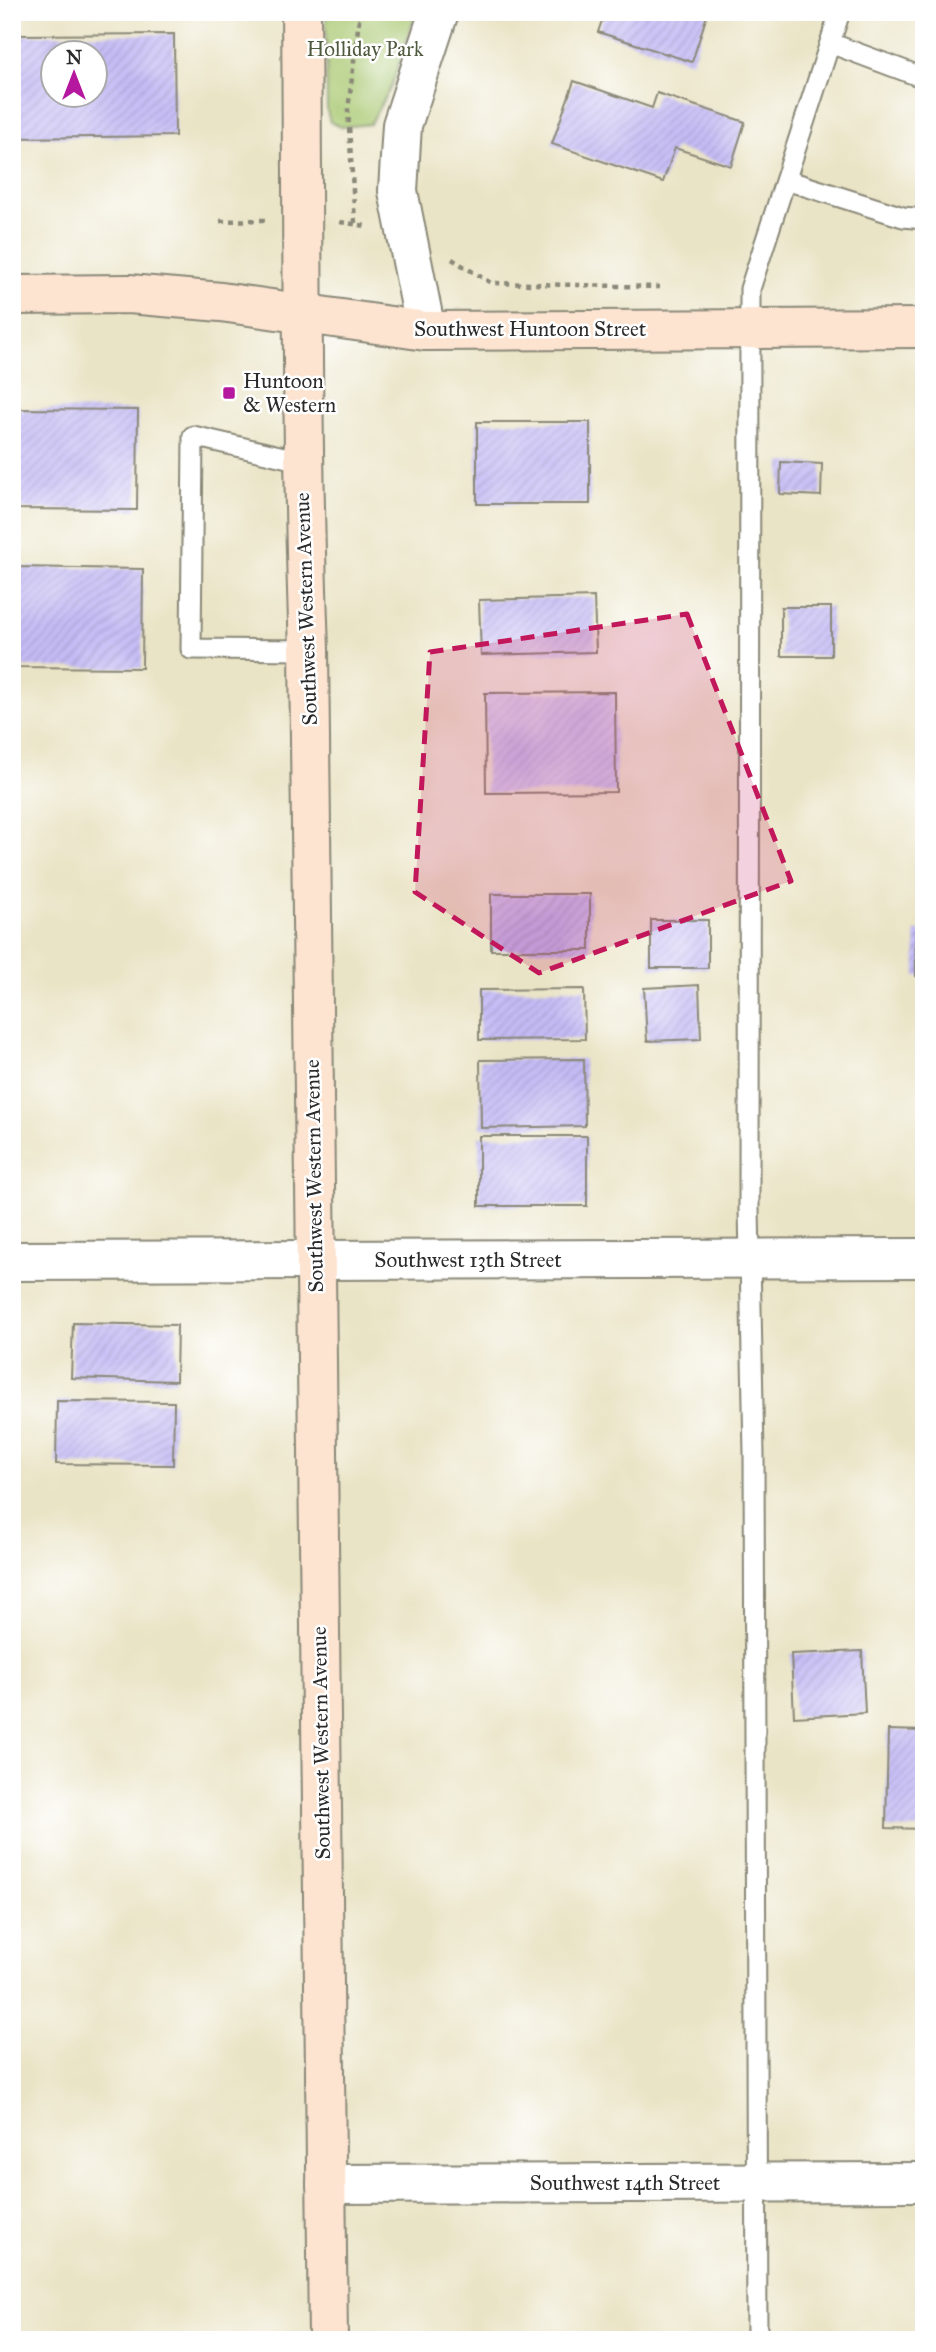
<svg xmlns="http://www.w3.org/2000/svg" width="936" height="2352" font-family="'IM FELL Great Primer',serif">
<defs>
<pattern id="building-hatch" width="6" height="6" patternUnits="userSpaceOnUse" patternTransform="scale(1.75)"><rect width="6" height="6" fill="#c4bbf5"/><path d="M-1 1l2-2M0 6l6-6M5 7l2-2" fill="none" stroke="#a9a1d2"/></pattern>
</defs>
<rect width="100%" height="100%" fill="#fff"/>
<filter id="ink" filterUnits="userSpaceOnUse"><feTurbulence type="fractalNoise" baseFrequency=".0143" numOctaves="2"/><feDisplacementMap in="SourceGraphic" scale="14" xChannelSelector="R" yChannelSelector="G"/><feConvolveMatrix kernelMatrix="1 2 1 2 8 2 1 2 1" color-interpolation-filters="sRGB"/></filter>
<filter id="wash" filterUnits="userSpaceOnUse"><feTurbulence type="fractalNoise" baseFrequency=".00686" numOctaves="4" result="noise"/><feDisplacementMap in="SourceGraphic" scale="28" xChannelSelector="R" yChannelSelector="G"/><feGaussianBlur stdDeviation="1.57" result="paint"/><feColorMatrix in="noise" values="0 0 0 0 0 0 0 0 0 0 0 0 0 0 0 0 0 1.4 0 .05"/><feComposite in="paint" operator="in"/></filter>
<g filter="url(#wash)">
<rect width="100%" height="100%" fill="#eae4c6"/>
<!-- green -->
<polygon fill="#a8c76f" stroke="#6a794d" stroke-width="2" points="326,12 416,12 391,87 370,124 342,127 330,122 327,111"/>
<g id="blocks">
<!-- building -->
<g fill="url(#building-hatch)" fill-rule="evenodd">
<polygon points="605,12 708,12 692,62 598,32"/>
<path d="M174 34 175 136 12 138V35ZM52 52H94V94H52Z"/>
<polygon points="574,81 652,108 657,93 745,122 731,166 675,148 663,182 552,144"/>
<polygon points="12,409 138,410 137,510 12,509"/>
<rect x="477" y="422" width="113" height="82"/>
<polygon points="781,462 822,464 821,496 780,494"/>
<polygon points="12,567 143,569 142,668 12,667"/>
<polygon points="594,597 596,652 481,655 479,600"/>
<rect x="781" y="607" width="50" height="49"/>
<polygon points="615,692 616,792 486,793 485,693"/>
<rect x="491" y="894" width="99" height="56"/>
<rect x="651" y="920" width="57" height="48"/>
<polygon points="915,931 924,931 924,976 916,976"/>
<polygon points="699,985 701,1039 647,1041 644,988"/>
<polygon points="584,989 585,1039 479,1040 479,990"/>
<polygon points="584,1059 585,1126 481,1128 480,1060"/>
<rect x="479" y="1136" width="108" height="70"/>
<polygon points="73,1323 177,1325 176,1381 71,1378"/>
<polygon points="57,1401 174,1402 173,1465 56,1464"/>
<polygon points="862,1651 865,1713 794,1717 791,1654"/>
<polygon points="888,1730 924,1731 924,1829 886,1828"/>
</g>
</g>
</g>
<g filter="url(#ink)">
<use href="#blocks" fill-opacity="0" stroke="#8a8878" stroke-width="2"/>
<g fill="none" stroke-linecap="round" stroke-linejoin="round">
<defs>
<g id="lane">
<polyline points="830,43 924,78"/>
<polyline points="786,180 903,217 924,219"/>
<polyline points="301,461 193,436 191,649 309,650"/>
<polyline points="757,2340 754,1454 749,1209 750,289 840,12"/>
</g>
<g id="street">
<polyline points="426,331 398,191 402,125 439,12"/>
<polyline points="12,1261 924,1258"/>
<polyline points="326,2184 924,2182"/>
</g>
<g id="secondary">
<path d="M301 12C303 225 301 437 309 650L328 2340"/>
<polyline points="12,295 129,294 221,302 426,331 924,328"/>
</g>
</defs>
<!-- lane casing -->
<use href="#lane" stroke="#8a8878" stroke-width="23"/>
<!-- street casing -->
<use href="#street" stroke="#8a8878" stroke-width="42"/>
<!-- secondary casing -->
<use href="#secondary" stroke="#8a8878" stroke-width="42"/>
<!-- path -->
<g stroke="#8a8878" stroke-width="4.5" stroke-dasharray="5 5" stroke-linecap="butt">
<polyline points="220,221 265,220"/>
<polyline points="340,222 366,226"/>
<polyline points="355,223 348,110 360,12"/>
<polyline points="452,259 491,283 660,287"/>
</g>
<!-- lane -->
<use href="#lane" stroke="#fff" stroke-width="19"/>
<!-- street -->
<use href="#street" stroke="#fff" stroke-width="38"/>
<!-- secondary -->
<use href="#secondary" stroke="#fde4d1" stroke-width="38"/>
</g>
</g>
<!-- marked area -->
<path fill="#c2185b" fill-opacity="0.2" stroke="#c2185b" stroke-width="5" stroke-dasharray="14 9" stroke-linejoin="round" d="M687 614 791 881 539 973 415 892 430 652Z"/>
<!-- markers -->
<rect fill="#b5179e" stroke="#fff" stroke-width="2.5" x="222" y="386" width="14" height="14" rx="3.5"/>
<g text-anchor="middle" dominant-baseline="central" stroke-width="5" stroke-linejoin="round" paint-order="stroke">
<!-- park labels -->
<g font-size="21" fill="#505a3f" stroke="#fff">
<text x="365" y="49">Holliday Park</text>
</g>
<!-- street labels -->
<g font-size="21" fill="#2b2b2b" stroke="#fff">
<text x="530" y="329">Southwest Huntoon Street</text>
<text transform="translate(306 609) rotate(-92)">Southwest Western Avenue</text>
<text transform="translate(314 1176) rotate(-91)">Southwest Western Avenue</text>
<text x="468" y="1260">Southwest 13th Street</text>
<text transform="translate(321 1743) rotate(-91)">Southwest Western Avenue</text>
<text x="625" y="2183">Southwest 14th Street</text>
</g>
<!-- poi labels -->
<g font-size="21" fill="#2b2b2b" stroke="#fff" text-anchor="start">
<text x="243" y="381">Huntoon<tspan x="243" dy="24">&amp; Western</tspan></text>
</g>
</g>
<!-- margin -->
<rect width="936" height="2352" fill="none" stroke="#fff" stroke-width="42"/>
<!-- north arrow -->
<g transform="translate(74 74)"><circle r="33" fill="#ffffff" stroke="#aaaaaa" stroke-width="2"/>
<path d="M0-5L12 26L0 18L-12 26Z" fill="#b5179e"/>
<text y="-10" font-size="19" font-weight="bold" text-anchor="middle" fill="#2b2b2b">N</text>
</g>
</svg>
